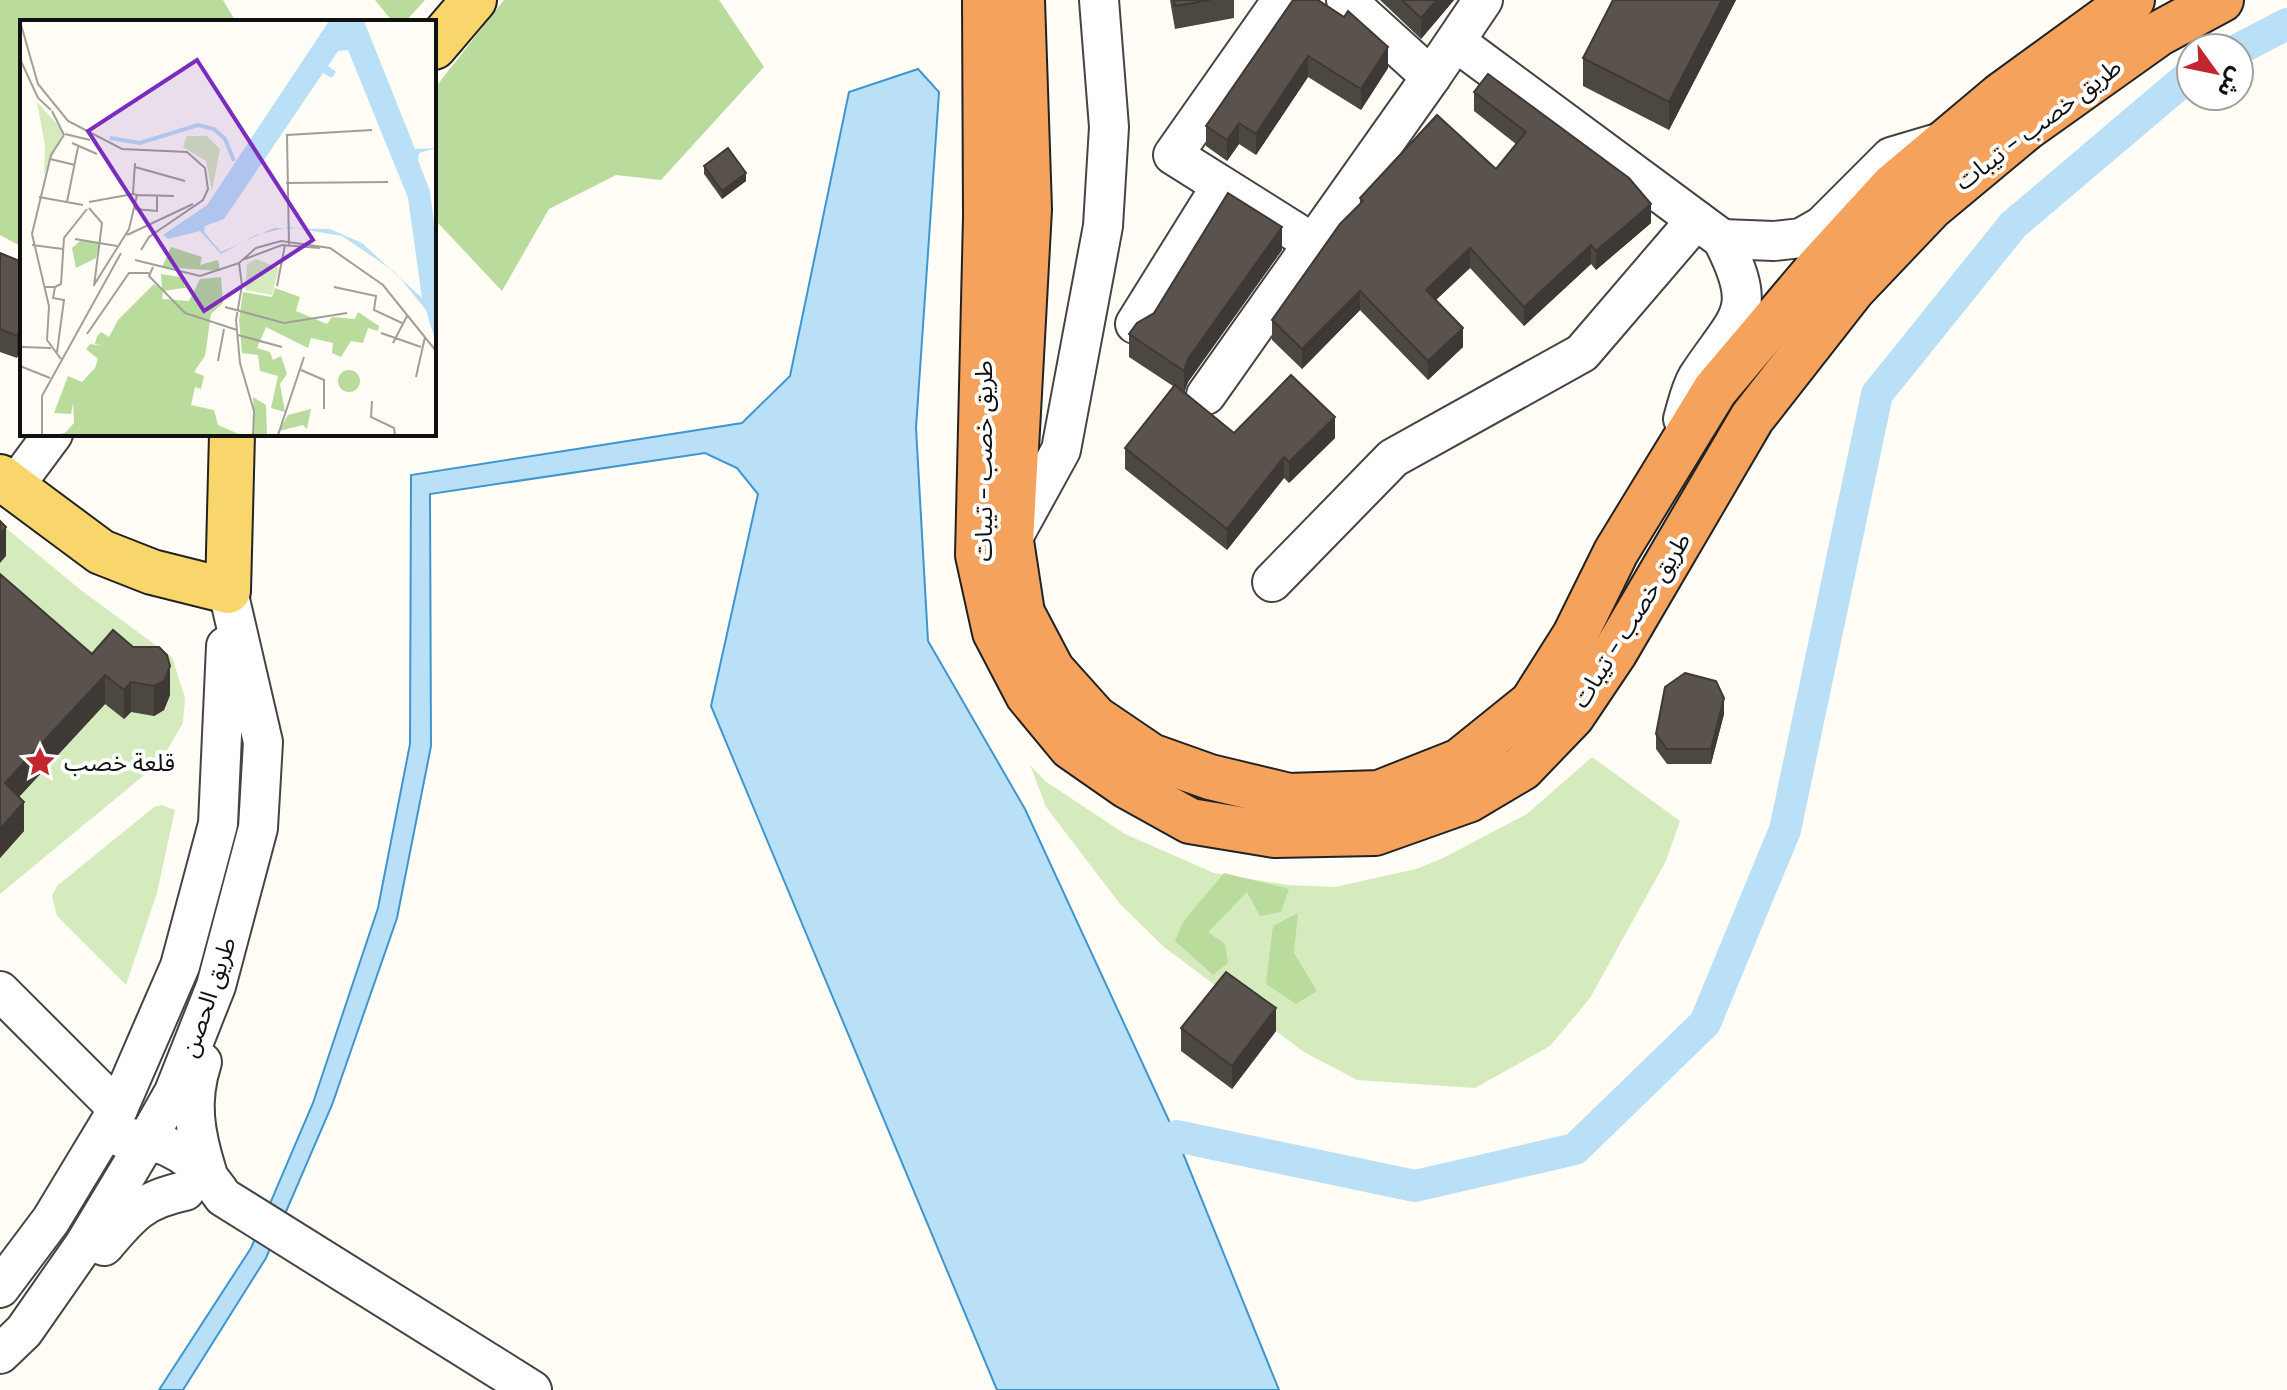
<svg xmlns="http://www.w3.org/2000/svg" width="2287" height="1390" font-family="Merriweather,'Noto Sans Arabic',serif">
<rect width="100%" height="100%" fill="#fffdf5"/>
<!-- green -->
<g fill="#d5ebbd">
<polygon points="0,523 82,591 172,657 185,698 183,723 160,762 0,894"/>
<polygon points="1592,757 1680,821 1666,861 1590,998 1550,1046 1475,1088 1357,1080 1304,1052 1164,947 1120,904 1046,807 1030,765 1045,781 1125,834 1214,873 1288,885 1335,887 1416,869 1441,859 1527,814"/>
<polygon points="162,805 175,810 157,893 126,985 57,916 52,896 57,886 154,807"/>
</g>
<!-- forest -->
<g fill="#b9dc9c">
<polygon points="0,0 223,0 236,22 22,22 22,247 0,235"/>
<polygon points="375,0 425,0 405,22 393,22"/>
<polygon points="504,0 719,0 764,67 661,180 616,175 549,209 502,291 438,223 434,227 434,89"/>
<polygon points="1224,873 1289,889 1281,912 1260,916 1247,892 1208,932 1225,944 1228,963 1213,975 1175,941 1183,922"/>
<polygon points="1298,913 1294,953 1317,991 1296,1004 1266,984 1273,926"/>
</g>
<!-- water -->
<polygon fill="#b9e0f7" stroke="#3f96cf" stroke-width="2" points="918,69 939,92 916,428 928,641 1025,809 1176,1136 1279,1390 997,1390 711,706 758,494 737,468 705,453 430,494 431,746 397,918 332,1105 266,1258 183,1390 159,1390 251,1248 313,1103 378,908 410,744 411,475 742,423 790,376 849,92"/>
<g fill="none" stroke-linecap="round" stroke-linejoin="round">
<!-- canal -->
<g stroke="#b9e0f7" stroke-width="32">
<polyline points="2239,49 2287,24"/>
<polyline points="1176,1136 1415,1186 1575,1149 1705,1023 1785,830 1877,394 2013,225 2191,74"/>
</g>
<defs>
<g id="minor">
<polyline points="1282,0 1173,155 1313,243"/>
<polyline points="1346,0 1431,77 1483,0"/>
<path d="M1456 42 1722 239C1761 314 1737 316 1697 378 1690 390 1687 406 1683 419"/>
<polyline points="1722,239 1774,241 1801,238 1822,226 1891,157 1945,141"/>
<polyline points="1135,324 1221,186"/>
<polyline points="1206,395 1431,77"/>
<polyline points="13,488 53,434"/>
<polyline points="1011,541 1061,450 1103,226 1109,127 1099,0"/>
<polyline points="1272,582 1393,458 1582,353 1696,220"/>
<polyline points="0,991 118,1109"/>
<path d="M202 1062C189 1101 195 1134 207 1172"/>
<path d="M122 1138C167 1137 199 1160 223 1197L532 1390"/>
<path d="M104 1246C131 1214 142 1200 185 1191"/>
<polyline points="0,1288 51,1220 118,1109 180,966 218,824 226,646"/>
<polyline points="0,1354 24,1331 84,1245 140,1152 174,1092 216,986 258,828 263,742 228,591"/>
</g>
<g id="major">
<polyline points="434,47 474,0"/>
<polyline points="0,477 101,552 152,572 228,591 232,434"/>
</g>
<g id="highway">
<polyline points="985,0 986,217 978,555 995,632 1028,695 1071,747 1127,786 1190,821 1275,835 1375,833 1468,800 1522,768 1572,716 1615,652 1752,418 1853,289 1931,207 2026,128 2158,34 2221,0"/>
<polyline points="1022,0 1029,209 1011,541 1022,613 1052,670 1095,718 1151,756 1210,777 1289,796 1379,793 1460,761 1532,703 1575,635 1616,552 1715,390 1818,268 1893,186 2000,96 2132,0"/>
</g>
</defs>
<!-- minor casing -->
<use href="#minor" stroke="#444" stroke-width="42"/>
<!-- major casing -->
<use href="#major" stroke="#222" stroke-width="48"/>
<!-- highway casing -->
<use href="#highway" stroke="#222" stroke-width="48"/>
<!-- minor -->
<use href="#minor" stroke="#fff" stroke-width="38"/>
<!-- major -->
<use href="#major" stroke="#f9d66b" stroke-width="44"/>
<!-- highway -->
<use href="#highway" stroke="#f5a25d" stroke-width="44"/>
</g>
<!-- wall -->
<g fill="#4d4742">
<polygon points="1170,0 1234,0 1234,18 1175,29"/>
<polygon points="1293,0 1388,68 1361,110 1308,77 1256,155 1239,144 1227,161 1206,146 1206,126"/>
<polygon points="1380,0 1454,0 1421,39"/>
<polygon points="1736,0 1669,130 1583,86 1583,58"/>
<polygon points="1474,92 1651,223 1596,270 1591,264 1524,326 1470,268 1436,300 1463,347 1428,380 1360,310 1302,369 1272,340 1272,320 1360,204 1360,198 1496,169 1516,144 1474,111"/>
<polygon points="704,166 746,181 722,199 704,174"/>
<polygon points="1282,250 1188,382 1184,393 1234,433 1335,438 1289,483 1284,478 1227,550 1125,469 1125,448 1173,386 1129,357 1129,334"/>
<polygon points="0,253 22,262 17,358 0,352"/>
<polygon points="0,574 92,654 170,695 164,710 154,716 131,712 124,719 105,704 19,797 24,831 0,858"/>
<polygon points="1724,714 1711,764 1667,764 1656,749 1656,734"/>
<polygon points="1181,1028 1276,1031 1232,1089 1181,1051"/>
</g>
<!-- shaded-wall -->
<g fill="#3f3936">
<polygon points="1437,0 1454,0 1421,39 1421,18"/>
<polygon points="1722,0 1736,0 1669,130 1669,102"/>
<polygon points="1388,47 1388,68 1361,110 1361,89"/>
<polygon points="1308,56 1308,77 1256,155 1256,134"/>
<polygon points="1239,123 1239,144 1227,161 1227,140"/>
<polygon points="746,173 746,181 722,199 722,191"/>
<polygon points="1651,204 1651,223 1596,270 1596,251"/>
<polygon points="1282,227 1282,250 1188,382 1184,393 1184,371 1188,359"/>
<polygon points="1591,245 1591,264 1524,326 1524,307"/>
<polygon points="1470,248 1470,268 1426,309 1426,290"/>
<polygon points="1360,291 1360,310 1302,369 1302,349"/>
<polygon points="22,306 22,346 17,358 17,336 20,312"/>
<polygon points="1463,328 1463,347 1428,380 1428,361"/>
<polygon points="1335,417 1335,438 1289,483 1289,462"/>
<polygon points="1284,457 1284,478 1227,550 1227,529"/>
<polygon points="6,527 6,556 0,563 0,534"/>
<polygon points="170,666 170,695 164,710 154,716 154,686"/>
<polygon points="105,675 105,704 5,812 5,783"/>
<polygon points="131,682 131,712 124,719 124,690"/>
<polygon points="1724,698 1724,714 1711,764 1711,749"/>
<polygon points="24,802 24,831 0,858 0,829"/>
<polygon points="1276,1008 1276,1031 1232,1089 1232,1066"/>
</g>
<!-- building -->
<g fill="#5a524d" stroke="#3f3936" stroke-width="2">
<polygon points="1174,0 1210,0 1175,6"/>
<polygon points="1293,0 1318,0 1344,17 1348,11 1388,47 1361,89 1308,56 1256,134 1239,123 1227,140 1206,126"/>
<polygon points="1402,0 1437,0 1421,18"/>
<polygon points="1613,0 1722,0 1669,102 1583,58"/>
<polygon points="1488,74 1629,178 1651,204 1596,251 1591,245 1524,307 1470,248 1426,290 1463,328 1428,361 1360,291 1302,349 1272,320 1340,224 1363,201 1360,198 1437,115 1496,169 1526,132 1474,92"/>
<polygon points="728,148 746,173 722,191 704,166"/>
<polygon points="1228,193 1282,227 1188,359 1184,371 1129,334 1137,323 1154,313"/>
<polygon points="0,253 22,262 22,306 20,312 22,313 22,323 17,336 0,329"/>
<polygon points="1291,375 1335,417 1289,462 1284,457 1227,529 1125,448 1175,385 1234,433"/>
<polygon points="0,521 6,527 0,534"/>
<polygon points="0,574 92,654 113,630 133,647 159,647 167,655 170,666 164,681 154,686 131,682 124,690 105,675 5,783 24,802 0,829"/>
<polygon points="1685,673 1716,681 1724,698 1711,749 1667,749 1656,734 1665,687"/>
<polygon points="1226,972 1276,1008 1232,1066 1181,1028"/>
</g>
<!-- icons -->
<defs>
<symbol id="sight-bare" viewBox="-9 -9 18 18"><path d="M0-6L1.8-2.2L6-1.7L2.9 1.2L3.7 5.4L0 3.3L-3.7 5.4L-2.9 1.2L-6-1.7L-1.8-2.2Z" fill="#c4262e" stroke="#fff" stroke-width="2.5" paint-order="stroke"/></symbol>
</defs>
<g fill-rule="evenodd">
<use href="#sight-bare" x="18" y="740" width="44" height="44"/>
</g>
<g text-anchor="middle" dominant-baseline="central" stroke-width="8" stroke-linejoin="round" paint-order="stroke">
<!-- street labels -->
<g font-size="24" fill="#111" stroke="#fff">
<text transform="translate(2038 124) rotate(-37)">طريق خصب - تيبات</text>
<text transform="translate(983 461) rotate(-90)">طريق خصب - تيبات</text>
<text transform="translate(1631 620) rotate(-58)">طريق خصب - تيبات</text>
<text transform="translate(208 997) rotate(-71)">طريق الحصن</text>
</g>
<!-- poi labels -->
<g font-size="24" fill="#111" stroke="#fff" text-anchor="start">
<text x="64" y="762">قلعة خصب</text>
</g>
</g>
<!-- overview -->
<g transform="translate(20 20)">
<rect width="416" height="416" fill="#fffdf5"/>
<path d="M17 82 44 112 24 154 25 126ZM167 116H187L200 129 192 171 186 141 163 127ZM236 239 259 248 252 275 225 270 227 244Z" fill="#d5ebbd"/>
<path d="M60 221 79 223 76 238 56 248 52 228ZM151 227 182 237 180 245 198 240 200 251 142 247ZM141 254 166 258 164 266 171 267 143 271 142 279 169 281 180 259 201 257 203 283 191 294 185 336 174 352 184 356 181 369 175 367 171 385 194 390 198 405 221 415H34L45 413 54 403 53 383 51 394 34 393 48 356 62 362 75 348 78 339 66 329 70 324 83 326 75 324 77 316 81 312 89 317 98 300 134 264 142 269ZM255 268 280 277 276 291 307 304 312 297 335 299 338 292 359 306 358 311 348 308 343 323 331 321 321 337 312 333 313 323 291 318 288 328 246 307 237 328 250 332 253 340 261 336 267 354 260 364 265 392 251 388 258 356 240 351 238 335 222 333 219 300 223 272 252 277ZM318 361a11 11 0 1 1 22 0a11 11 0 1 1-22 0ZM233 377 246 385 247 415H234ZM291 389 287 409 283 405 259 411 268 395Z" fill="#b9dc9c"/>
<path d="M309 1H344L395 129 416 128 399 133 398 140 410 171 416 220V323L406 290 375 252 322 216 269 207 236 215 201 234 180 211 148 219 143 215 187 185ZM328 30 388 178 402 278 342 223 310 209 254 208 201 232 184 212 185 206 204 199 303 53 312 58 316 52 308 46 318 31Z" fill="#b9e0f7" fill-rule="evenodd"/>
<path fill="none" stroke="#b9e0f7" stroke-width="4" d="M90 118 120 123 178 105 194 109 205 119 214 141"/>
<path fill="none" stroke="#a09f9a" stroke-width="2" d="M0 1 18 64 48 101 102 129 167 132 185 148 188 169 183 180 129 217 121 230M0 39 18 78 31 90M32 91 44 115M45 114 70 120M52 123 77 134M30 139 55 145M115 147 165 161M266 163 368 162M117 175 154 176M19 177 63 185M47 182 58 127M69 182 113 174M69 188 82 203 74 266M115 189 137 191V175M107 215 173 184M55 219 97 226M12 225 43 229M269 225 267 115 352 110M225 239 262 225 300 228M115 240 180 256 219 243 222 265 216 300 220 343 234 391 233 415M219 243 236 228 261 221 310 228 363 265 416 331M133 247 129 256 165 293 217 310M74 265 109 209 117 175 113 174 115 143M257 266 265 225M24 267H35L33 278 44 280 37 332M35 267 41 264 44 218 67 189M314 267 356 276 354 290 382 303M205 287 264 303 327 293M361 313 401 327M67 314 109 253H129M218 315 262 327M373 323 387 296M2 327 31 328M41 339 27 320 29 286 12 214 31 135 44 115M198 341 204 309M0 346 30 358M281 350 304 360V389M396 357 405 317M352 381 351 397 374 408 375 415M22 415V376L101 233M258 415 284 337"/>
<path fill="#7b2cbf" fill-opacity="0.15" stroke="#7b2cbf" stroke-width="4" d="M177 40 293 220 184 291 68 111Z"/>
<rect width="416" height="416" fill="none" stroke="#111" stroke-width="4"/>
</g>
<!-- north arrow -->
<g transform="translate(2215 72) rotate(123)"><circle r="38" fill="#ffffff" stroke="#a0a0a0" stroke-width="2"/>
<path d="M0-6L14 30L0 20L-14 30Z" fill="#c4262e"/>
<text y="-12" font-size="22" font-weight="bold" text-anchor="middle" fill="#111111">ش</text>
</g>
</svg>
